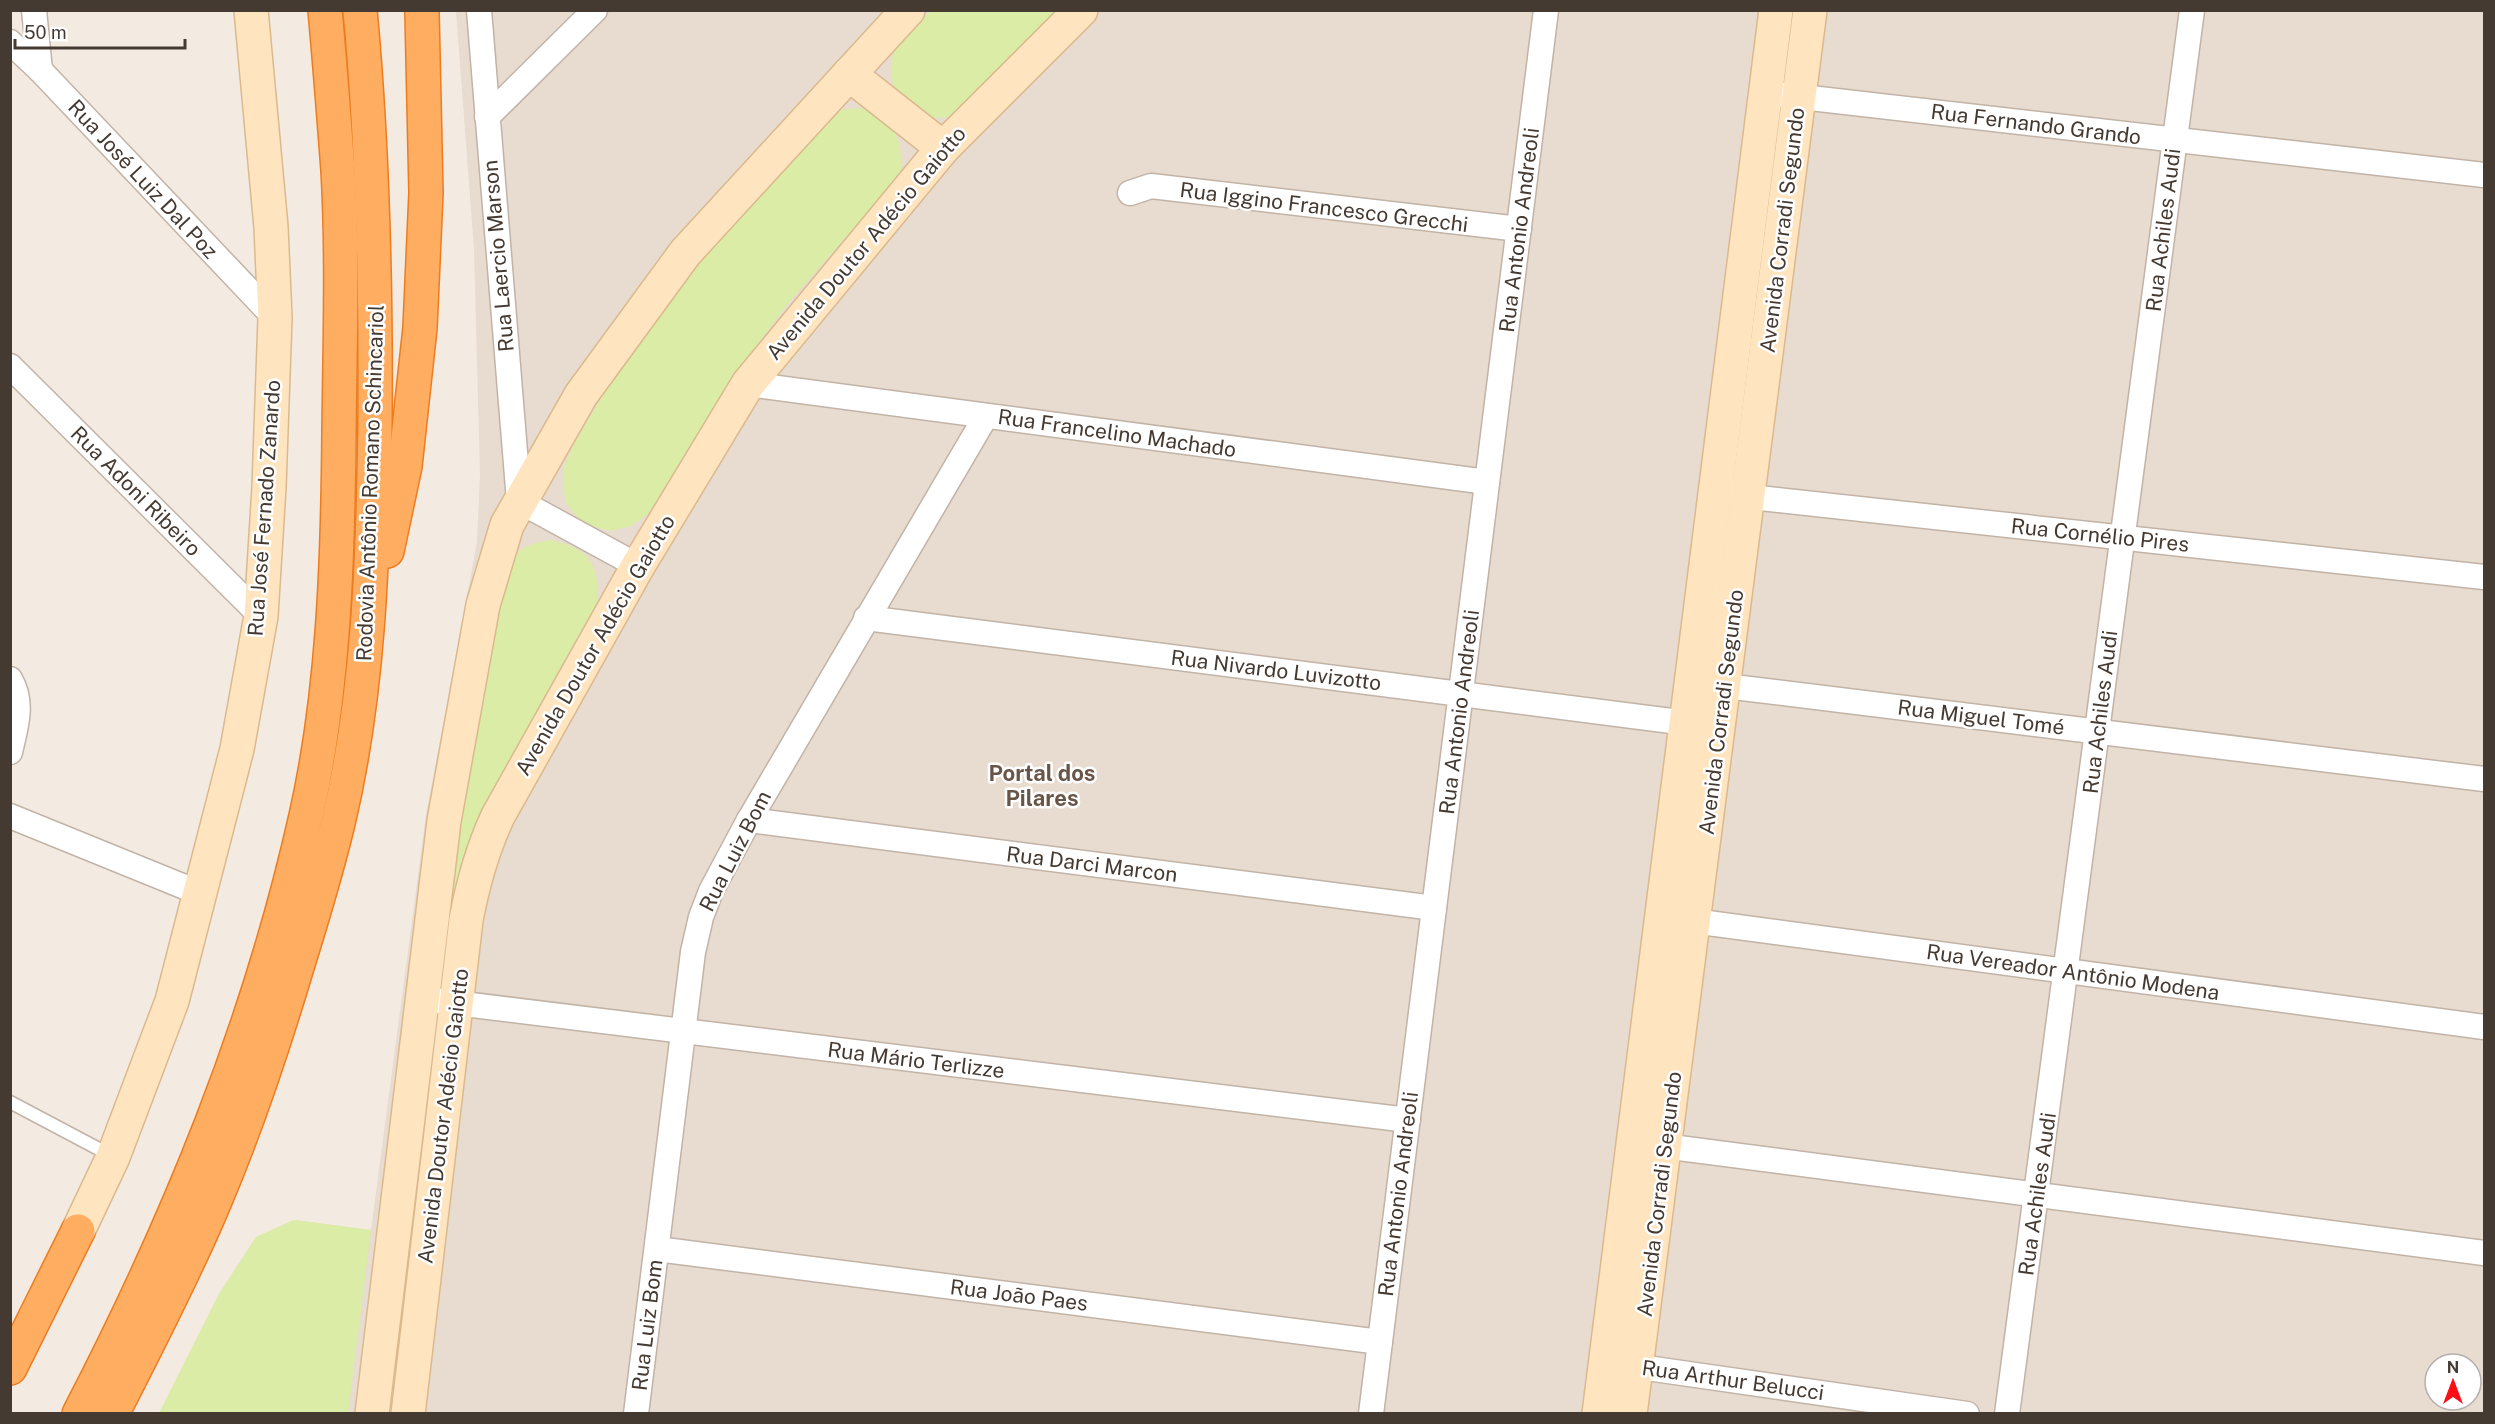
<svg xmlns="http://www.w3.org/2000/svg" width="2495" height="1424" font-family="'Public Sans',sans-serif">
<rect width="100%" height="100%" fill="#f3ebe2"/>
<!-- residential -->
<path fill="#e8dbcf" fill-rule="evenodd" d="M456 11H2484V1413L159 1414 219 1294 256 1237 294 1220 371 1230 426 815 477 542 480 474 474 250ZM2435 1364H2471V1400H2435Z"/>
<!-- green -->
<g fill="#daeca5">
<path d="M931 11H1061L952 117C939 118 922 120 911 111 896 99 885 71 894 53 901 36 918 23 931 11Z"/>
<path d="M860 108C897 123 901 135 902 173L790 301 734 376 667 487 648 514 631 526 611 531 590 526 576 516 566 503 563 488V469L575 442 621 365 700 253 837 110Z"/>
<path d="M550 540C592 548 602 569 596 610L447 951 442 950 453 845 505 565C517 549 530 543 550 540Z"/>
<polygon points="294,1220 371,1230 348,1413 159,1413 219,1294 256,1237"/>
</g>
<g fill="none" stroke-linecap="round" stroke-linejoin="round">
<defs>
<polyline id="lane" points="10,1102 112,1156"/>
<g id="street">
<polyline points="34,10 40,70"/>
<polyline points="479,10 519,501 638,566"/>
<polyline points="10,42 40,70 275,318"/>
<polyline points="1784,95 2484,175"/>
<polyline points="487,117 595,10"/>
<polyline points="1130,193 1151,186 1519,229"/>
<polyline points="10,366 261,616"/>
<polyline points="748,384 1487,482"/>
<polyline points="1732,495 2484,577"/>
<polyline points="866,618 1687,723"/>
<path d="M10 679C24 703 16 726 10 752"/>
<polyline points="1709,684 2484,779"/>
<polyline points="10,816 202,894"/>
<polyline points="749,820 1434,908"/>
<polyline points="1678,919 2484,1027"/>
<polyline points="439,1001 1408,1120"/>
<polyline points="1648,1144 2484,1253"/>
<polyline points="657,1249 1380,1342"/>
<polyline points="1619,1364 1967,1414"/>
<polyline points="636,1414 693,952 701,917 711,891 749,820 986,416"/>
<polyline points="1371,1414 1546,10"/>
<polyline points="2007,1414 2192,10"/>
</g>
<g id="secondary">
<polyline points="849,74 943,148"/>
<polyline points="78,1231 113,1157 172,1001 237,749 261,616 269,487 275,318 271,227 251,10"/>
<polyline points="372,1414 444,821 483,605 507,525 581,395 685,253 908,10"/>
<path d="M408 1414 466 920C473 883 482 850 498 816L638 566 748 384 943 148 1081 10"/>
<polyline points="1599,1414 1776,10"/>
<polyline points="1630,1414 1810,10"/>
</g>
<g id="highway">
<polyline points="387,551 405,466 420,328 426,193 422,13"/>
<polyline points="10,1368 78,1231"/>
<path d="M79 1414C178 1223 259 1026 306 816 334 693 338 558 339 432 340 345 343 257 338 170 334 117 330 64 325 10"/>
<path d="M112 1414C145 1349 179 1284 208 1217 243 1137 271 1054 296 970 311 922 326 873 338 823 369 693 373 558 375 425 376 287 373 149 360 10"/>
</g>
</defs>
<!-- lane casing -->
<use href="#lane" stroke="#c2b3a7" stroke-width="15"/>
<!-- street casing -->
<use href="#street" stroke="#c2b3a7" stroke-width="27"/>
<!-- secondary casing -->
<use href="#secondary" stroke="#dbb98e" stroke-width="36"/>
<!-- highway casing -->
<use href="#highway" stroke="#ed7c21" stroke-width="36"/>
<!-- lane -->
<use href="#lane" stroke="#fff" stroke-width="12"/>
<!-- street -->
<use href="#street" stroke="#fff" stroke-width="24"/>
<!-- secondary -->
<use href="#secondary" stroke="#ffe4c0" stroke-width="33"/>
<!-- highway -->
<use href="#highway" stroke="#ffad61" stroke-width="33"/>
</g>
<g text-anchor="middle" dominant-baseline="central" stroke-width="5" stroke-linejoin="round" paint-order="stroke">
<!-- street labels -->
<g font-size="21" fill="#453a32" stroke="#fff">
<text transform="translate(2036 124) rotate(7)">Rua Fernando Grando</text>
<text transform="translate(143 179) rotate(47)">Rua José Luiz Dal Poz</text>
<text transform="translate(1324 207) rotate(7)">Rua Iggino Francesco Grecchi</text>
<text transform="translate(1519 230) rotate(-83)">Rua Antonio Andreoli</text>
<text transform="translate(1782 230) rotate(-83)">Avenida Corradi Segundo</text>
<text transform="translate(2163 230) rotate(-83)">Rua Achiles Audi</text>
<text transform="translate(866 243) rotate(-50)">Avenida Doutor Adécio Gaiotto</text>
<text transform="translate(498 256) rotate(-95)">Rua Laercio Marson</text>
<text transform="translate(1117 433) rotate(8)">Rua Francelino Machado</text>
<text transform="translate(370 483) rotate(-88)">Rodovia Antônio Romano Schincariol</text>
<text transform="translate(136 491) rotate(45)">Rua Adoni Ribeiro</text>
<text transform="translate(264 508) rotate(-86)">Rua José Fernado Zanardo</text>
<text transform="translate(2100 535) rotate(6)">Rua Cornélio Pires</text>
<text transform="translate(595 645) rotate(-60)">Avenida Doutor Adécio Gaiotto</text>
<text transform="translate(1276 670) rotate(7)">Rua Nivardo Luvizotto</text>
<text transform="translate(1459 712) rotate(-83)">Rua Antonio Andreoli</text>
<text transform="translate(1721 712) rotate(-83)">Avenida Corradi Segundo</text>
<text transform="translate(2100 712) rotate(-83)">Rua Achiles Audi</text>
<text transform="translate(1981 717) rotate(7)">Rua Miguel Tomé</text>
<text transform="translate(735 851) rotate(-63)">Rua Luiz Bom</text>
<text transform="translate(1092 864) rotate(7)">Rua Darci Marcon</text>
<text transform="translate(2073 972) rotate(8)">Rua Vereador Antônio Modena</text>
<text transform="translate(916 1060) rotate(7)">Rua Mário Terlizze</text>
<text transform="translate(443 1116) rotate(-83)">Avenida Doutor Adécio Gaiotto</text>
<text transform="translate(1398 1194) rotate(-83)">Rua Antonio Andreoli</text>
<text transform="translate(1659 1194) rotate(-83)">Avenida Corradi Segundo</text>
<text transform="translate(2037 1194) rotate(-82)">Rua Achiles Audi</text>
<text transform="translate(1019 1295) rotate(7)">Rua João Paes</text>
<text transform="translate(647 1325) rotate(-83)">Rua Luiz Bom</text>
<text transform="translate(1733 1380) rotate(8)">Rua Arthur Belucci</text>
</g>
<!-- neighbourhood labels -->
<g font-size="22" font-weight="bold" fill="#695548" stroke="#fff">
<text x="1042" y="773">Portal dos<tspan x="1042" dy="25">Pilares</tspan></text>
</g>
</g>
<!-- border -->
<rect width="2495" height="1424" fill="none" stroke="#453a32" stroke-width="24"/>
<!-- north arrow -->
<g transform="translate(2453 1382)"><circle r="28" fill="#ffffff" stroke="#b5b0ad" stroke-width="1.5"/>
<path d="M0-4.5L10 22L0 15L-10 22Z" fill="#ff0d16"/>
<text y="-9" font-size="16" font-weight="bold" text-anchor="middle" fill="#453a32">N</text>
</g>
<!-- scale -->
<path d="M15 39v9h170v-9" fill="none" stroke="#453a32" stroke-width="3"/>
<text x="24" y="39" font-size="18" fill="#453a32" stroke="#ffffff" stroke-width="4.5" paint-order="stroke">50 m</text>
</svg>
